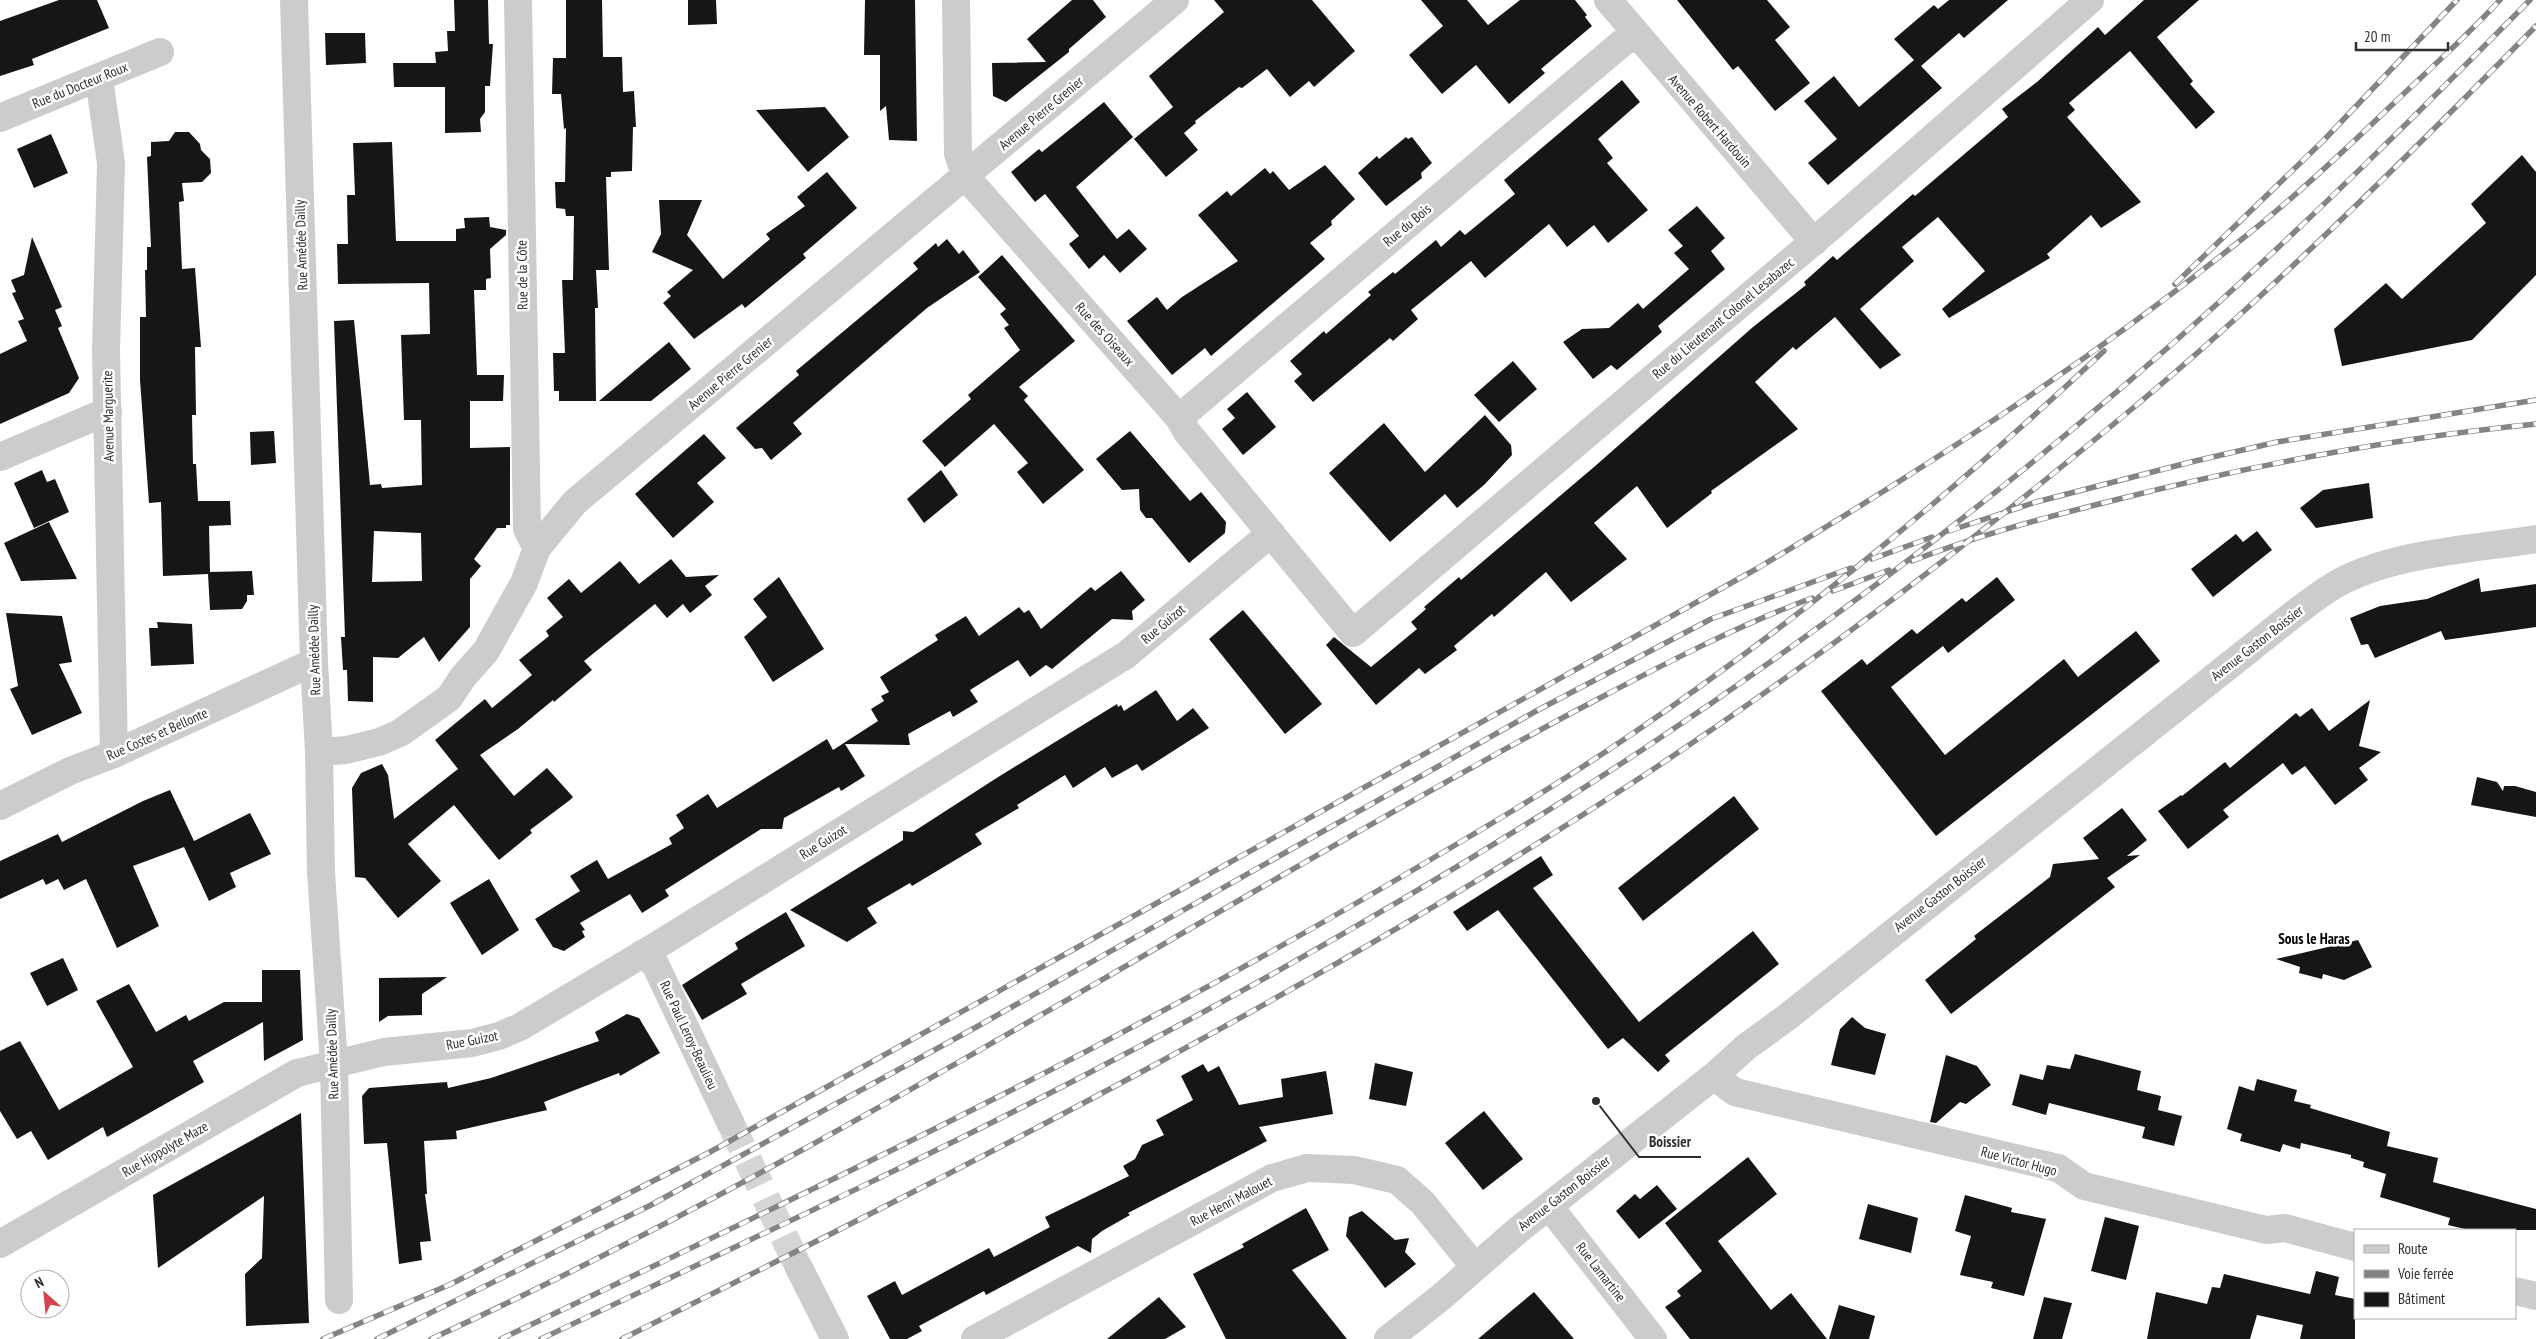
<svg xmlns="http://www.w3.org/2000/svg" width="2536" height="1339" font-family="'PT Sans Narrow',sans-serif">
<rect width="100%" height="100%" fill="#fff"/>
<!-- building -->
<g fill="#161616" fill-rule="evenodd">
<polygon points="59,0 97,0 109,28 32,59 34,65 0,76 0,21"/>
<polygon points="454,0 488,0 489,44 493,44 490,86 485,86 485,112 480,119 481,132 445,133 445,87 394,87 393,63 436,63 435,52 448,51 447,31 455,31"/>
<polygon points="566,0 602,0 603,57 622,57 623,92 634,91 636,127 633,127 632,171 611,172 611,177 606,177 609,270 596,270 598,308 595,308 596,401 559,401 559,391 554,391 553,353 565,353 562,280 573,280 574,216 566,216 565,209 556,208 555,182 565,182 566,128 564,129 561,94 552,94 553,58 566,58"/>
<polygon points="688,0 716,0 717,24 688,25"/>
<polygon points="865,0 915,0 917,141 889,140 886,106 880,111 880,55 864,55"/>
<polygon points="1072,0 1093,0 1106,17 1069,49 1069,52 1006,102 993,96 992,63 1046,62 1027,39"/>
<polygon points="1214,0 1312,0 1355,51 1314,87 1309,81 1290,97 1267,69 1242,88 1239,87 1195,121 1196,123 1184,133 1198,150 1166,177 1134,139 1173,107 1149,76 1224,12"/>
<polygon points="1421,0 1467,0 1488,25 1520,0 1575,0 1587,15 1585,17 1592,26 1541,69 1545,73 1509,104 1476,65 1442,94 1409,55 1443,26"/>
<polygon points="1677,0 1767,0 1790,27 1775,40 1810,83 1775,111 1738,66 1733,70"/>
<polygon points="1949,0 2008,0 1964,38 1959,33 1921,66 1942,88 1828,185 1808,163 1837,139 1804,101 1834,76 1859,107 1914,60 1894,39 1934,5 1938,9"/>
<polygon points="2144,0 2199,0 2157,37 2193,81 2190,84 2215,112 2196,129 2130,51 2069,103 2075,110 2067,117 2141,202 2101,228 2091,215 2047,254 2050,258 1949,318 1942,309 1985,271 1938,217 1902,247 1914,261 1860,309 1901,355 1880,369 1835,317 1796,350 1793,347 1755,382 1798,429 1711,491 1712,493 1667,528 1637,486 1594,523 1627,559 1571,602 1546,572 1494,617 1492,614 1454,646 1457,650 1425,674 1419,668 1376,705 1326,645 1334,637 1371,667 1417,629 1411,622 1426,609 1424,607 1459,577 1461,580 1594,467 1753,327 1806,285 1804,282 1833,256 1837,260 1913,194 1915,196 2008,117 2002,109 2037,82 2098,27 2105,35"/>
<polygon points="325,33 365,33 366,63 326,65"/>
<polygon points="1622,80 1640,102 1598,139 1613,158 1607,163 1648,210 1608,243 1594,225 1567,247 1549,224 1485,278 1471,261 1411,310 1418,319 1393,341 1390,338 1313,402 1294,381 1302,374 1290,361 1324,331 1326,334 1371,295 1368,292 1393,272 1395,274 1436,240 1441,247 1460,230 1465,235 1515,194 1504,180"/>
<polygon points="1104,102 1133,137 1076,187 1117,239 1129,229 1147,249 1120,273 1104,255 1089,269 1069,244 1079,236 1045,194 1035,202 1011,172 1039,149 1042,152"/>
<polygon points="825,107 849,137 808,172 756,110"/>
<polygon points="175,132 189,132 200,144 201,150 210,159 211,173 202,182 182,183 184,201 179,202 182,269 195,268 201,347 195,347 196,415 192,415 193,464 196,464 198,501 230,501 231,525 209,526 210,572 252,571 254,595 247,595 247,601 242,609 210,610 208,574 163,576 161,502 149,503 140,380 140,317 146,317 145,270 147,270 147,247 151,247 147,157 151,156 151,142 169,141"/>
<polygon points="51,134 68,173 34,188 17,149"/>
<polygon points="1406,137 1408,139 1412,137 1432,163 1421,173 1422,178 1386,206 1358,173 1377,156 1379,159"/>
<path d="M392 142 396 241H456V229L465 228 464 218 489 217 490 227 506 230V235L490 249 491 278 486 279V290H474L477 375H504L503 401H470V448L510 447V525H506V528H497L474 559 481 566 470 579V627L439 662 424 637 398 658 373 657V702L348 701 347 670H343L341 637H345L334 321 354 320 370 485 381 484 382 488 422 485 421 420H404L401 335 430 334 429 283 338 284 337 244H348L347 195H355L353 143ZM374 531 421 533 422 581 372 582Z"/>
<polygon points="2522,155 2536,172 2536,275 2472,340 2342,366 2334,329 2386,283 2402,299 2486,223 2471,204"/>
<polygon points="1325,165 1355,199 1331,221 1332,225 1310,243 1325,259 1211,356 1205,348 1172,375 1127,321 1157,297 1167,310 1182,297 1238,261 1198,215 1227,191 1231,196 1265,168 1270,174 1273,171 1289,190"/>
<polygon points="827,172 857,208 803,254 806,258 745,308 742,304 694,339 663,303 671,296 667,292 693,270 652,252 661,234 659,200 702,200 687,235 723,279 770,239 766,234 805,206 797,197"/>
<polygon points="1697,206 1725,238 1711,251 1725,269 1658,326 1662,332 1617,370 1611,365 1593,379 1563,342 1582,329 1609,328 1638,303 1643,309 1689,269 1674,253 1683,246 1668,230"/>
<polygon points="32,237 62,307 55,310 62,326 58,328 79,378 69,393 0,424 0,354 27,341 18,321 24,319 12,293 16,292 11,280 24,275"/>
<polygon points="947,239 959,254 963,250 980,272 927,308 793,423 802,434 771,460 762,448 755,449 736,428 799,375 796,371 918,269 913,263 936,243 938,247"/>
<polygon points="1002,255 1075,341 1019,387 1028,396 1024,400 1084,470 1043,504 1017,472 1028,463 994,424 945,467 922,441 971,399 968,395 1020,350 1004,328 1009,325 1000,314 1006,309 978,277"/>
<polygon points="669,342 691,369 651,401 599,401"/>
<polygon points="1513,361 1537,389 1499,422 1474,395"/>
<polygon points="1247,392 1276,427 1243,455 1222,429 1235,418 1227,409"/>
<polygon points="1485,415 1511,445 1512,455 1485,484 1457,508 1445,494 1390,542 1329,473 1384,423 1425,472"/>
<polygon points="274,431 276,463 251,465 250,432"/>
<polygon points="1130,431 1190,501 1201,492 1226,522 1225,533 1189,563 1152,518 1146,518 1140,510 1139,489 1122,490 1096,459"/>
<polygon points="704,434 726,458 697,483 714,502 673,538 635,494"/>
<polygon points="42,470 47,482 55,479 69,512 34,528 14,483"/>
<polygon points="941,470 958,495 924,523 907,499"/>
<polygon points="2369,483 2373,518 2316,528 2300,508 2323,490"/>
<polygon points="49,522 77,579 21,581 4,543"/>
<polygon points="2257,531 2272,550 2213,597 2191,569 2236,534 2243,542"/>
<polygon points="671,559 686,577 719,575 705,586 712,595 690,613 683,604 667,618 655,604 584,661 592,670 554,702 553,700 518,729 480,755 514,796 547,768 573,797 570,800 530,830 532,833 499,860 454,805 408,844 441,881 398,918 365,878 355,877 352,788 361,773 382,764 388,775 394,819 458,769 435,740 485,699 492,708 532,675 519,660 549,636 546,631 563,617 547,598 569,579 581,593 620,561 639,584"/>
<polygon points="1121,571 1145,600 1132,611 1133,620 1112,619 1052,669 1046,665 1030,677 1018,660 970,690 978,702 953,717 950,711 908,734 910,745 845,744 865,776 841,791 839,787 784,818 782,829 761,829 665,890 669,896 642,913 630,894 580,923 585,930 582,931 585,937 564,951 553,947 535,919 580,891 570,876 597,860 608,879 672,844 669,838 684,828 676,815 708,794 717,808 827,739 833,750 878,721 871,709 884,701 881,696 889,692 880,677 938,640 935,635 966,616 979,636 1019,607 1024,613 1029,610 1041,629 1091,587 1095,591"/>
<polygon points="779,577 824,649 773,682 744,637 767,617 753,599"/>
<polygon points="1997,577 2015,600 1948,653 1943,646 1891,687 1945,755 2064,659 2078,677 2136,631 2160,661 1936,836 1821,691 1862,659 1867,665 1912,629 1917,634 1962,598 1966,602"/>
<polygon points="2479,578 2481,592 2536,584 2536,627 2445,640 2441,631 2375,658 2368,644 2361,645 2350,618 2380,606 2427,599"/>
<polygon points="1243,610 1322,704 1285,734 1209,639"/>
<polygon points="6,613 62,616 72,662 59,664 82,713 32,735 10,689 18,686"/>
<polygon points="157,622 192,624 194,664 151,666 149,628 158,628"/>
<polygon points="1156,690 1177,721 1193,708 1209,728 1142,771 1137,764 1112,778 1105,767 1073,788 1065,775 1017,805 1019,808 975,834 982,844 912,886 910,883 867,908 877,923 847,942 790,910 903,840 903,831 913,832 995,779 1117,704 1118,707 1121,705 1124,711"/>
<polygon points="2370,700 2359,746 2381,752 2359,768 2368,780 2335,805 2305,766 2292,775 2283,763 2223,810 2229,817 2188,849 2158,811 2181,795 2182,796 2225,762 2230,768 2296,713 2300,717 2312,708 2329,731"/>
<polygon points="2477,777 2497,782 2503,791 2504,786 2515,786 2536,792 2536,817 2471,805"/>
<polygon points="170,790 194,841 250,813 271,854 230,873 236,887 209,901 184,847 133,866 159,926 117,948 86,879 64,890 58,879 46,885 43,879 0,899 0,861 58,834 62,842 143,801"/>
<polygon points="1734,796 1759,829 1643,921 1618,888"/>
<polygon points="2122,808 2147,840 2127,856 2140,855 2107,878 2115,887 1951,1014 1925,980 1976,939 1974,936 2050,877 2053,864 2099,859 2083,838"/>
<polygon points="1541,856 1553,875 1533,888 1639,1022 1753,931 1779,964 1665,1055 1670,1061 1658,1072 1623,1038 1608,1049 1498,910 1467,931 1453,912"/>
<polygon points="489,879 519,930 482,955 450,903"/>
<polygon points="786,912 805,946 741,984 747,994 702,1020 682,985 738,949 735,943"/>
<polygon points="2358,940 2372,967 2344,980 2323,974 2322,979 2299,973 2300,967 2276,959"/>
<polygon points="63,958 78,990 47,1006 30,973"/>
<polygon points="262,970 300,970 303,1040 264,1061 263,1022 193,1061 204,1082 107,1137 103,1127 48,1160 31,1131 17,1139 0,1111 0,1051 20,1041 59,1110 133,1067 96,1001 129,984 156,1032 186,1015 189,1021 224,1002 262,1002"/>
<polygon points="447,977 422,994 422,1015 388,1016 379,1022 379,978"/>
<polygon points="627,1014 639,1018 660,1053 620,1076 619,1073 544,1102 547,1110 456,1131 457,1139 424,1141 427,1194 425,1194 431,1241 420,1242 422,1260 399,1264 387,1143 364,1144 362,1096 369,1088 447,1082 448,1088 491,1078 599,1041 595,1032"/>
<polygon points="1852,1017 1865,1028 1886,1034 1875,1075 1831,1065 1840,1029"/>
<polygon points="2075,1054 2141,1071 2137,1090 2161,1096 2158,1110 2182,1116 2174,1146 2142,1138 2145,1127 2049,1103 2046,1115 2012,1105 2020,1074 2043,1080 2047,1065 2070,1069"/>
<polygon points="1946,1055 1977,1066 1991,1085 1966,1104 1960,1102 1936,1123 1930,1122"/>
<polygon points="1375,1063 1413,1072 1406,1106 1369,1099"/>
<polygon points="1203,1064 1208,1072 1219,1066 1239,1105 1283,1097 1281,1079 1326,1071 1333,1114 1259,1127 1267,1141 1128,1213 1130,1215 1102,1231 1092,1239 1091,1253 1078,1246 986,1295 984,1291 919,1326 922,1331 907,1339 890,1339 867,1296 895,1281 902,1295 989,1248 994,1257 1050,1227 1045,1217 1129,1176 1123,1166 1135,1159 1142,1145 1164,1135 1156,1120 1193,1100 1181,1076"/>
<polygon points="2257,1079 2297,1090 2294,1101 2311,1105 2310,1108 2390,1132 2387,1146 2438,1158 2433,1182 2536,1209 2536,1230 2469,1230 2448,1225 2450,1218 2380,1197 2386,1174 2363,1167 2364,1162 2351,1158 2351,1155 2301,1143 2300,1149 2283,1144 2280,1152 2240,1141 2242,1134 2227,1129 2239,1086 2254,1091"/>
<polygon points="1484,1111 1523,1159 1483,1190 1445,1143"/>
<polygon points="301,1113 309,1323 246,1326 245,1274 262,1258 264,1196 158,1268 153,1195"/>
<polygon points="1748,1157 1777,1194 1718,1241 1771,1310 1791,1293 1827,1339 1690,1339 1665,1307 1681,1296 1677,1291 1702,1271 1665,1223"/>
<polygon points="1657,1185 1677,1209 1639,1239 1616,1211 1635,1194 1640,1199"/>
<polygon points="1965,1195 2012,1208 2011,1212 2046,1219 2024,1296 1991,1288 1993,1282 1960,1275 1971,1236 1955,1231"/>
<polygon points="1868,1204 1918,1218 1911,1253 1859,1239"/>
<polygon points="1306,1208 1329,1250 1292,1270 1347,1339 1226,1339 1193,1274 1244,1247 1242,1244"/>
<polygon points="1362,1211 1395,1240 1409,1238 1405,1252 1416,1264 1385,1288 1346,1236 1349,1217"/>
<polygon points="2105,1217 2139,1226 2126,1280 2091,1271"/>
<polygon points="2316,1271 2339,1277 2335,1295 2355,1299 2355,1339 2300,1339 2303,1325 2257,1315 2250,1339 2147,1339 2156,1292 2207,1304 2212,1287 2220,1288 2224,1274 2310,1294"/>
<polygon points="1534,1292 1574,1339 1478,1339 1510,1312"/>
<polygon points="1159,1297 1186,1327 1165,1339 1107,1339"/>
<polygon points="2044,1297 2072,1303 2062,1339 2033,1339"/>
<polygon points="1839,1305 1875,1316 1869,1339 1829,1339"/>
</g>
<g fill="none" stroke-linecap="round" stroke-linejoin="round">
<!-- minor-tunnel -->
<polyline stroke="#d5d5d5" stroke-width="28" stroke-dasharray="28 14" stroke-linecap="butt" points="730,1122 798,1266"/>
<!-- minor -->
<g stroke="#ccc" stroke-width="28">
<polyline points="294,0 314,662 319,752 321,872 334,1064 339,1300"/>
<polyline points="518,0 527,529 537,548"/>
<polyline points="956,0 958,154 966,177 1179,418 1187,432 1353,633 1833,225 2090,0"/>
<polyline points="1608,0 1814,242"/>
<polyline points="99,78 111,163 106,351 114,754"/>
<polyline points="0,118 160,52"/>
<polyline points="1179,418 1622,43 1636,35"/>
<polyline points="0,457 108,411"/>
<polyline points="319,752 346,750 379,742 400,733 449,698 463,677 486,651 524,583 537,548 575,502 1175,0"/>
<polyline points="0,806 70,771 114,754 314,662"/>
<polyline points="642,954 655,964 730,1122"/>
<polyline points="1714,1076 1735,1092 2058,1168 2084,1186 2266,1230 2285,1228 2355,1247"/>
<polyline points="1549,1206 1653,1339"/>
<polyline points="0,1244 297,1073 384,1052 472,1043 499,1036 520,1027 656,946 1126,655 1271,533"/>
<polyline points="798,1266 835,1339"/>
<polyline points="2515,1291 2536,1296"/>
<polyline points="975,1339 1272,1178 1307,1168 1354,1170 1397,1180 1423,1203 1474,1266"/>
<path d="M1388 1339 1440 1298 1517 1231 1714 1076 1746 1047 1786 1018 2295 613C2310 602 2326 589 2342 581 2399 552 2474 549 2536 539"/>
</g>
<defs>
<g id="rail">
<polyline points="2175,284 2323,141 2457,0"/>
<polyline points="1949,531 2036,502 2191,462 2277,442 2536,400"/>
<polyline points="1872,559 1932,537"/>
<path d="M1912 561C1978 535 2047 517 2115 500 2253 465 2394 438 2536 424"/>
<polyline points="1833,591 1889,570"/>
<path d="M323 1339 451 1284 710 1152 1758 568C1924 469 2086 364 2237 243 2293 199 2344 151 2395 102 2431 68 2467 36 2500 0"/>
<polyline points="377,1339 649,1206 971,1030 1538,710 1711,619 1851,568"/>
<path d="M431 1339C726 1203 1007 1034 1288 872 1391 813 1493 754 1598 699 1668 662 1737 626 1812 598"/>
<path d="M501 1339C801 1196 1102 1053 1389 884 1471 836 1553 788 1632 734 1800 620 1956 490 2104 351"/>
<path d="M541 1339C724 1252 908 1167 1087 1074 1277 975 1463 868 1642 750 1844 616 2037 466 2217 304 2325 206 2428 103 2530 0"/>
<path d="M622 1339C972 1164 1322 987 1649 772 1776 688 1899 597 2018 502 2091 443 2164 384 2233 321 2338 226 2437 127 2536 26"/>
</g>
</defs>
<!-- rail casing -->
<use href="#rail" stroke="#848484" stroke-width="5.5"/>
<!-- rail -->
<use href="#rail" stroke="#fff" stroke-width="4" stroke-dasharray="11" stroke-linecap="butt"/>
</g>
<g text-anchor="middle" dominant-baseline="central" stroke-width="5" stroke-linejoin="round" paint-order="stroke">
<!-- street labels -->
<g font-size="14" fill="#2f2f2f" stroke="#fff">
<text transform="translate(80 85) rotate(-22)">Rue du Docteur Roux</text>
<text transform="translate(1041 113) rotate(-40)">Avenue Pierre Grenier</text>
<text transform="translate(1710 121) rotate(49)">Avenue Robert Hardouin</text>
<text transform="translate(1407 225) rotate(-40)">Rue du Bois</text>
<text transform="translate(301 245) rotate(-92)">Rue Amédée Dailly</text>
<text transform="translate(522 275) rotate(-91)">Rue de la Côte</text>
<text transform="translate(1723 318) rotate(-40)">Rue du Lieutenant Colonel Lesabazec</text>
<text transform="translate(1105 334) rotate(48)">Rue des Oiseaux</text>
<text transform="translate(730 373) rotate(-40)">Avenue Pierre Grenier</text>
<text transform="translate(108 416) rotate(-91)">Avenue Marguerite</text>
<text transform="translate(1163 624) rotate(-40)">Rue Guizot</text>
<text transform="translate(2257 643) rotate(-38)">Avenue Gaston Boissier</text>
<text transform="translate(314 650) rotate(-92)">Rue Amédée Dailly</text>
<text transform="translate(157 734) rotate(-24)">Rue Costes et Bellonte</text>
<text transform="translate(823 842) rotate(-32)">Rue Guizot</text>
<text transform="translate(1940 894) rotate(-38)">Avenue Gaston Boissier</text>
<text transform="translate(689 1035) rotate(65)">Rue Paul Leroy-Beaulieu</text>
<text transform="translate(472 1040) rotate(-11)">Rue Guizot</text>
<text transform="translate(332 1054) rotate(-92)">Rue Amédée Dailly</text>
<text transform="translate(165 1149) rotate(-30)">Rue Hippolyte Maze</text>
<text transform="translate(2019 1161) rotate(15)">Rue Victor Hugo</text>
<text transform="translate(1564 1193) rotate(-38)">Avenue Gaston Boissier</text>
<text transform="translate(1231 1201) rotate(-28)">Rue Henri Malouet</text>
<text transform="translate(1601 1272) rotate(52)">Rue Lamartine</text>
</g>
<!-- neighbourhood labels -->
<g font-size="15" font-weight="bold" fill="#000" stroke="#fff">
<text x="2314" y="938">Sous le Haras</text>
</g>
</g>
<!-- callouts -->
<path fill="none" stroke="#2f2f2f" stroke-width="2" d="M1596 1101L1639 1157H1701"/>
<circle fill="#2f2f2f" stroke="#fff" stroke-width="2" cx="1596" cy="1101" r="5"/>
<g font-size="15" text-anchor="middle" font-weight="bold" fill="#2f2f2f" stroke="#fff" stroke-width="5" stroke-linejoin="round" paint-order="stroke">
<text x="1670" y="1147">Boissier</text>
</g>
<!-- legend -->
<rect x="2354" y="1229" width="162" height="90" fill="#ffffff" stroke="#acacac"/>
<rect x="2364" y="1245" width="25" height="8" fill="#cccccc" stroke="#acacac"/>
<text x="2398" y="1254" font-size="15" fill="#2f2f2f">Route</text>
<rect x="2364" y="1270" width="25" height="8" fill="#848484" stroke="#acacac"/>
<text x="2398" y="1279" font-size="15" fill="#2f2f2f">Voie ferrée</text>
<rect x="2364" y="1292" width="25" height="15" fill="#161616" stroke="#acacac"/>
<text x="2398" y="1304" font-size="15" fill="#2f2f2f">Bâtiment</text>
<!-- north arrow -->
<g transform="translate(45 1294) rotate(333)"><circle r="24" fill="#ffffff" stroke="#acacac"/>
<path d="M0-4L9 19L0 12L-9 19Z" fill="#d3444d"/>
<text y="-8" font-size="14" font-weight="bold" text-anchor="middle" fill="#2f2f2f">N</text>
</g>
<!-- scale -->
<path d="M2356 42v8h92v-8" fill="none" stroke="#2f2f2f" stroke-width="2.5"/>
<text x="2364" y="42" font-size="15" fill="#2f2f2f" stroke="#ffffff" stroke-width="4" paint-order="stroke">20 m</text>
</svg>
